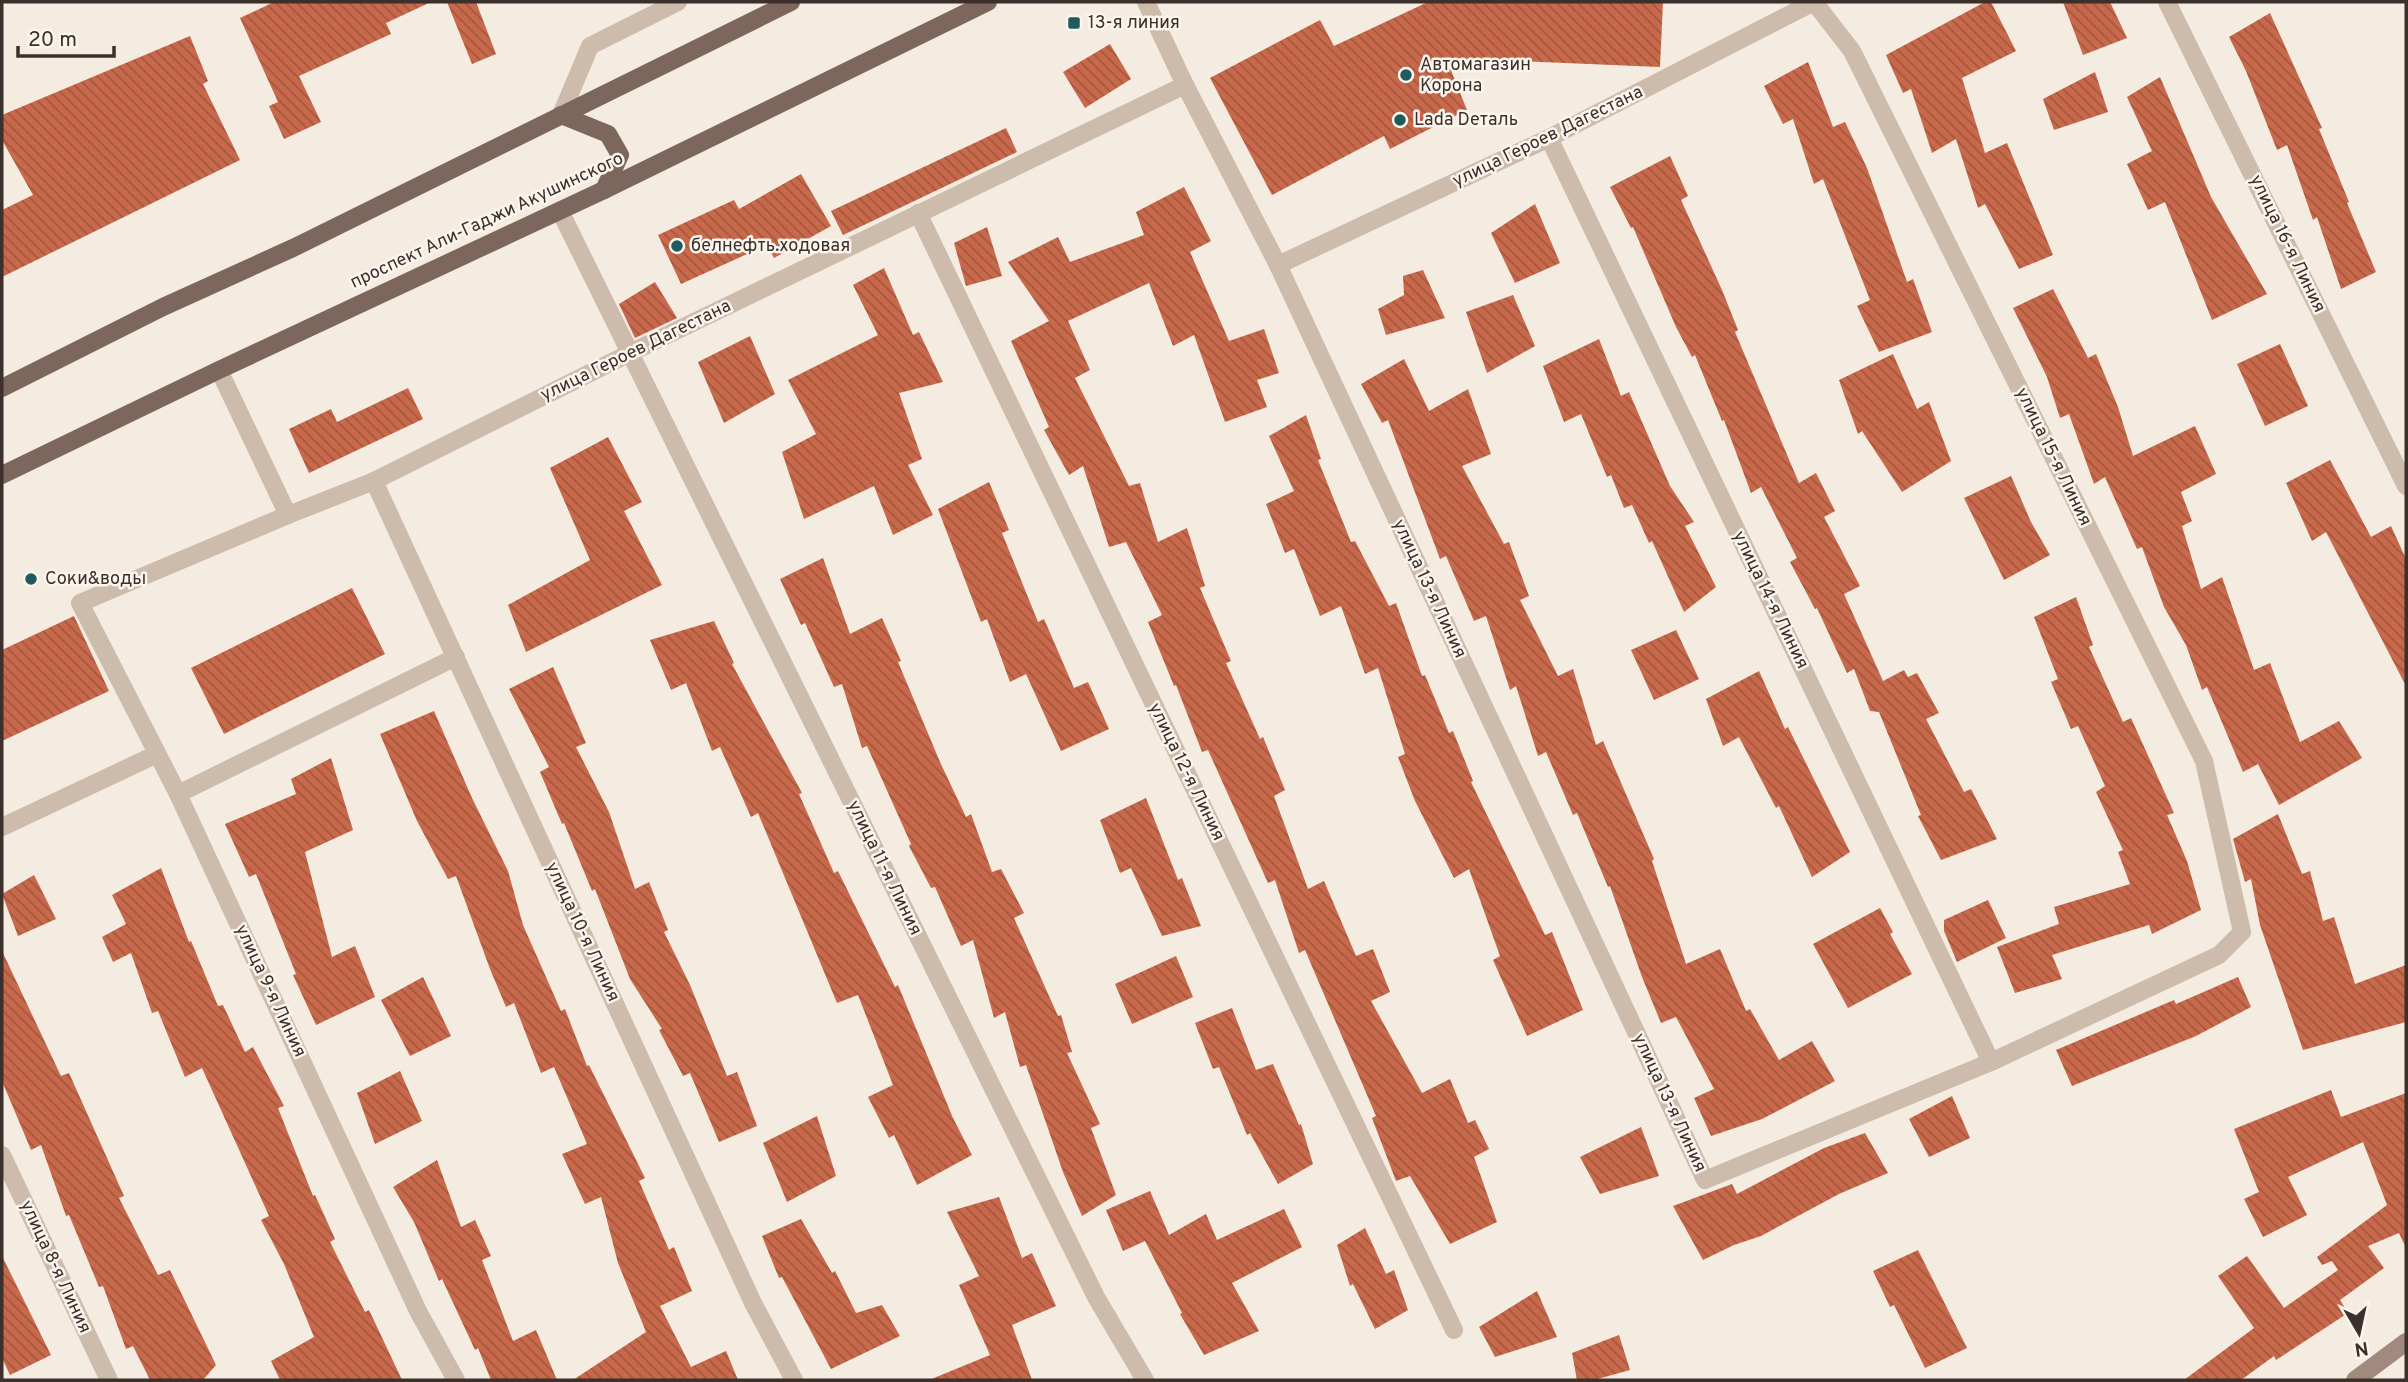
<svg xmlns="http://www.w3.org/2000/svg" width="2408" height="1382" font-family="Overpass,sans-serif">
<defs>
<pattern id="building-back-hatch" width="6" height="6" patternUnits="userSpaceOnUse" patternTransform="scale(1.75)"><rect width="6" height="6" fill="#c8694b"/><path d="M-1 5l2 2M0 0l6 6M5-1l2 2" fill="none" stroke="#a4573f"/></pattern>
</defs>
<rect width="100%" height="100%" fill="#f4ebe1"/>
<!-- building -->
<g fill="url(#building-back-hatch)">
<polygon points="274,2 431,2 386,23 391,34 299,76 321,122 284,139 269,106 278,102 240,18"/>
<polygon points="447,2 476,2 496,54 472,64"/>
<polygon points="1428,2 1663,2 1660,67 1446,58 1467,110 1390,149 1384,136 1272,195 1210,78 1320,20 1334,46"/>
<polygon points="1985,2 1991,2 2016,51 1962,78 1985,153 2007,143 2053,255 2019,269 1985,204 1978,208 1956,139 1932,153 1911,89 1903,93 1886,55"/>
<polygon points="2063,2 2110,2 2127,38 2083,55"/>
<polygon points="2270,13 2322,128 2319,129 2349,202 2347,203 2376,272 2341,289 2317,217 2313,220 2287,145 2277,150 2246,71 2229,37"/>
<polygon points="190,36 208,81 203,84 240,160 2,277 2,210 33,195 2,140 2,115"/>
<polygon points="1110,44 1131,79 1085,108 1063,72"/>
<polygon points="1808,62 1833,127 1845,122 1867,168 1907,282 1913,279 1932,332 1879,352 1857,306 1870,300 1823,179 1814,184 1793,119 1783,124 1764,86"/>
<polygon points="2095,72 2108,112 2054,130 2043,99"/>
<polygon points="2160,77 2211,197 2267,294 2212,320 2165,202 2148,210 2127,164 2152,151 2127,97"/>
<polygon points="1006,128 1017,152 843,235 831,211"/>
<polygon points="1670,156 1688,196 1681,200 1722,290 1738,330 1735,332 1799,483 1816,473 1835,511 1824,517 1860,586 1844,594 1883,681 1904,670 1908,677 1917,673 1939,713 1926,719 1964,792 1971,789 1997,839 1941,860 1918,816 1921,815 1879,712 1870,711 1854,669 1847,673 1817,608 1815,609 1790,562 1797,558 1761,487 1751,493 1724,420 1722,421 1695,355 1692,357 1676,327 1633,227 1631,228 1610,187"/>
<polygon points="801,174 831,226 774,258 767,245 681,284 658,235 734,200 739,209"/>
<polygon points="1184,187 1211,241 1190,252 1229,341 1264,329 1279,373 1257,380 1267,407 1225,422 1194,335 1173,346 1149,283 1068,321 1090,370 1075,378 1129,486 1140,483 1158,542 1187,528 1205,586 1200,588 1231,661 1226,663 1260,739 1263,737 1285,790 1274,796 1308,889 1324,881 1356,956 1373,949 1390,992 1371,1001 1422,1093 1450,1079 1468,1123 1475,1120 1489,1149 1474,1157 1497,1222 1450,1244 1410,1176 1396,1181 1372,1118 1376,1116 1305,950 1299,953 1275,880 1268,883 1208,750 1202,752 1176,685 1174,686 1148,622 1162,615 1126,542 1109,547 1083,466 1069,475 1044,430 1049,427 1011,341 1049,321 1008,262 1058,237 1070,262 1144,235 1136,212"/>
<polygon points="1535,204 1560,263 1515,283 1491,233"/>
<polygon points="987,227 1002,276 966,286 954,243"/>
<polygon points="884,268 913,335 919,332 943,382 899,393 922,459 908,465 933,515 893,535 874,486 804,519 782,452 816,434 788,380 878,335 853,285"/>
<polygon points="1423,270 1445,318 1386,335 1378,309 1404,295 1403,276"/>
<polygon points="655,282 677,318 635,338 619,304"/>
<polygon points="2053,289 2088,358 2096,354 2118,407 2133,456 2195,426 2216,474 2181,492 2192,521 2182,526 2201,589 2222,577 2254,670 2270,663 2300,742 2339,721 2362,758 2279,805 2258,764 2243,772 2207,687 2202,690 2186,645 2164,607 2142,547 2137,549 2105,477 2094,484 2069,414 2060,418 2047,377 2013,308"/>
<polygon points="1513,295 1535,346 1487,373 1466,312"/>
<polygon points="750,336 775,394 724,423 698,362"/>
<polygon points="1599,339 1621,396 1629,392 1670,486 1694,522 1685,526 1716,587 1684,612 1652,541 1649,543 1632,505 1624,508 1611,475 1607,477 1581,414 1564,422 1543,366"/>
<polygon points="2280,344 2308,406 2265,426 2237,364"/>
<polygon points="1893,354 1917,409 1929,402 1951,461 1902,492 1862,431 1858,434 1839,380"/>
<polygon points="1404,359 1429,411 1468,389 1491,454 1462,466 1504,544 1509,542 1529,596 1520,600 1558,676 1573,669 1596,745 1603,741 1654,859 1652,861 1686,964 1720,949 1746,1011 1750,1009 1779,1060 1812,1041 1835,1081 1762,1119 1711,1136 1694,1098 1714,1089 1676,1017 1661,1023 1642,977 1610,886 1608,887 1577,813 1573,815 1546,752 1538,756 1516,686 1510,690 1486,616 1474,621 1446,556 1440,559 1388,420 1382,423 1361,384"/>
<polygon points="408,388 423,419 309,473 289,429 331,409 337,422"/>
<polygon points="1306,415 1321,459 1318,460 1351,542 1355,541 1389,606 1396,603 1422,676 1425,675 1449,733 1453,731 1473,781 1471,782 1545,935 1552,932 1583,1010 1527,1036 1493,960 1500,956 1469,869 1454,878 1415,801 1398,757 1405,754 1378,668 1365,674 1341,606 1320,616 1294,549 1285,553 1266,504 1294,491 1269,436"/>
<polygon points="608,437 642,502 624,511 662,585 526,652 508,605 590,560 550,468"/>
<polygon points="2330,460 2371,537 2391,526 2406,559 2406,686 2326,532 2312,541 2286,483"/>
<polygon points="2011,476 2031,522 2050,555 2004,580 1964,498"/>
<polygon points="989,482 1009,530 1002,533 1038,622 1044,619 1074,688 1088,682 1109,729 1061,751 1026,674 1010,682 987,619 981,622 938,509"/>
<polygon points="823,558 850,634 882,618 901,661 898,662 940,762 966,817 971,814 992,872 1001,869 1024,913 1014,918 1058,1016 1061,1015 1072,1052 1067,1053 1100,1124 1091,1128 1116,1195 1082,1216 1063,1172 1026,1065 1020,1067 1005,1012 994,1018 973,940 961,946 935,887 931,888 909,846 911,844 867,746 862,748 842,684 834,687 805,623 801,625 780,579"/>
<polygon points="352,588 385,654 224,734 191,668"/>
<polygon points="2076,597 2093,645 2089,647 2123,722 2131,718 2174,813 2167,815 2187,861 2201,910 2152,934 2149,925 2052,955 2062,979 2015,993 1997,947 2059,924 2054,907 2130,884 2118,852 2123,850 2096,792 2105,786 2078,726 2071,729 2051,682 2058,679 2034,617"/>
<polygon points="74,616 109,691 2,741 2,650"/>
<polygon points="714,621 734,663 732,664 802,793 799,794 834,873 838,871 895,987 898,985 953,1118 972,1155 917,1185 894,1135 889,1138 868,1097 893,1085 858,995 837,1003 758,813 751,817 720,747 712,751 686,683 671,690 650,640"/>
<polygon points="1676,630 1699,679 1654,700 1631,650"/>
<polygon points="553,667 586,743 576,747 609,812 635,889 649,882 668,930 664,932 690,985 727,1076 737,1072 757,1126 719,1142 690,1073 683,1076 659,1030 662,1029 630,979 595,889 592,891 564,823 562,824 540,772 549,767 509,689"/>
<polygon points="1759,671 1785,729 1788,727 1850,852 1812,877 1779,806 1776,808 1739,737 1723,746 1706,699"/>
<polygon points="434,711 472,798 508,871 523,925 561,1011 565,1009 587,1066 589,1065 645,1178 639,1181 669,1250 674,1247 692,1291 660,1306 691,1367 726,1351 738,1380 573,1380 646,1332 618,1263 601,1197 585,1204 562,1154 587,1144 554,1067 541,1073 514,1003 506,1007 490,969 456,876 448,879 417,821 380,734"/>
<polygon points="331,758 353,830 305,852 332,957 355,946 375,997 316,1025 293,975 296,974 256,874 249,877 225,824 296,794 291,779"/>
<polygon points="1146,798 1178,880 1182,878 1201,926 1162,936 1131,868 1120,873 1100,820"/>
<polygon points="2278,814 2302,874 2310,871 2323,921 2334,917 2355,984 2406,965 2406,1022 2303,1050 2260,925 2251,879 2245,882 2233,839"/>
<polygon points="161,868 189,942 191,941 218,1006 223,1005 245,1052 253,1047 284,1106 278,1108 313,1196 315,1195 335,1239 330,1242 365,1312 369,1310 402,1380 280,1380 271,1361 314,1337 284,1264 261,1220 269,1216 202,1068 185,1077 158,1011 152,1013 131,953 113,962 102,937 126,924 112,895"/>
<polygon points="34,875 56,919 18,936 2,894"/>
<polygon points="1988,900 2006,938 1957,962 1944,931 1944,920"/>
<polygon points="1880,908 1893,932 1890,934 1912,974 1848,1008 1813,944"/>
<polygon points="2,951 61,1076 69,1073 124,1196 119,1198 158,1275 170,1270 216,1365 203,1380 150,1380 133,1346 126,1349 103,1286 99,1287 69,1215 66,1216 41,1145 31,1150 2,1081"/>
<polygon points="1176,956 1193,997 1132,1024 1115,984"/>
<polygon points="423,977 451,1036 410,1056 381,1000"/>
<polygon points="2238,977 2251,1007 2196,1036 2072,1086 2056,1050 2174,1000 2176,1004"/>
<polygon points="1232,1008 1256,1070 1273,1064 1299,1125 1301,1124 1313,1164 1278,1184 1250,1133 1247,1135 1219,1067 1213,1069 1195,1023"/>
<polygon points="400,1071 422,1121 375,1144 357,1093"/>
<polygon points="2331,1090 2341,1117 2406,1093 2406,1248 2399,1233 2368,1246 2384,1268 2340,1300 2348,1313 2276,1360 2274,1356 2241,1380 2184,1380 2254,1328 2218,1276 2247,1256 2284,1308 2338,1270 2332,1261 2322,1265 2317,1257 2387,1205 2363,1142 2288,1177 2307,1215 2263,1237 2244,1199 2259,1192 2234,1129"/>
<polygon points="1952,1096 1970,1138 1929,1157 1909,1119"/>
<polygon points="817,1116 836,1176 787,1202 763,1143"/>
<polygon points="1641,1127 1659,1176 1600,1194 1580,1157"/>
<polygon points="1865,1133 1888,1173 1839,1194 1761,1236 1734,1245 1703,1260 1673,1206 1732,1184 1737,1194 1824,1148"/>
<polygon points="437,1160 461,1227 475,1220 491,1256 482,1260 513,1341 536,1330 557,1380 491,1380 478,1348 475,1350 442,1279 439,1281 414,1222 393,1187"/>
<polygon points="1150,1191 1169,1235 1206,1214 1217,1240 1284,1209 1302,1247 1232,1283 1259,1331 1204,1355 1180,1314 1182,1313 1145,1241 1123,1251 1106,1210"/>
<polygon points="999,1197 1022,1258 1032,1253 1056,1306 1012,1325 1032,1380 929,1380 990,1355 959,1285 979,1276 947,1212"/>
<polygon points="801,1219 832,1273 835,1271 856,1313 882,1305 900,1336 831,1369 782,1277 779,1278 762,1236"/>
<polygon points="1365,1228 1386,1274 1394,1270 1408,1310 1375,1329 1353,1284 1350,1286 1337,1245"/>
<polygon points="1918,1250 1967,1348 1925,1368 1894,1305 1890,1307 1873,1271"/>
<polygon points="2,1256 51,1355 10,1375 2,1358"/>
<polygon points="1537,1291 1557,1337 1495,1357 1479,1327"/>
<polygon points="1619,1335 1630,1370 1594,1380 1577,1380 1572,1353"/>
</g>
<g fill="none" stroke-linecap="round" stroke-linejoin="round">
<!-- minor -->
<g stroke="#cdbbac" stroke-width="18">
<polyline points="1146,2 1185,85 1278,265 1705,1180 1991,1062 2219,955 2242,932 2204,761 1852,51 1814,2"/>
<polyline points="2167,2 2406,486"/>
<polyline points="561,115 590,46 678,2"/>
<polyline points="1549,138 1991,1062"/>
<polyline points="560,211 1096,1297 1145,1380"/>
<polyline points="918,213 1454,1330"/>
<polyline points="1278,265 1549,138 1814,2"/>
<polyline points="219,370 288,515"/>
<polyline points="374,481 753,1303 794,1380"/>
<polyline points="178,794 456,657"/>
<polyline points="2,827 157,754"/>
<polyline points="2,1155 109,1380"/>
<polyline points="456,1380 418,1311 178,794 80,603 288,515 374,481 630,353 1185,85"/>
</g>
<!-- secondary -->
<polyline stroke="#a18a7d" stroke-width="18" points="2355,1380 2406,1342"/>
<!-- primary -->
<g stroke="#7d675c" stroke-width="18">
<polyline points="561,115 608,134 620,155 604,190"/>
<polyline points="2,388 163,307 293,248 791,2"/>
<polyline points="2,475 219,370 604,190 988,2"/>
</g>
</g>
<!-- markers -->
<g fill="#1f5a5e" stroke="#fbf5ee" stroke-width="2.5">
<rect x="1067" y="16" width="14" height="14" rx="3.5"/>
<circle cx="1406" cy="75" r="7"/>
<circle cx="1400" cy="120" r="7"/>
<circle cx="677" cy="246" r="7"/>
<circle cx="31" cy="579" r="7"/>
</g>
<g text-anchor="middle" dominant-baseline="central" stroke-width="5" stroke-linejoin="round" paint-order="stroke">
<!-- poi labels -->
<g font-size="18" fill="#3b302b" stroke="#fbf5ee" text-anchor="start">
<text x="1088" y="23">13-я линия</text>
<text x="1420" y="65">Автомагазин<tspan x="1420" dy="21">Корона</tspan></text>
<text x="1414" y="120">Lada Dеталь</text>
<text x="691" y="246">белнефть.ходовая</text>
<text x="45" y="579">Соки&amp;воды</text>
</g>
<!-- street labels -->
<g font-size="18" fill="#3b302b" stroke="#fbf5ee">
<text transform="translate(1548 137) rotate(-26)">улица Героев Дагестана</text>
<text transform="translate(487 221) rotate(-25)">проспект Али-Гаджи Акушинского</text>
<text transform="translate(2287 244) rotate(64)">улица 16-я Линия</text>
<text transform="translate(636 351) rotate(-26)">улица Героев Дагестана</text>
<text transform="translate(2053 457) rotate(64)">улица 15-я Линия</text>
<text transform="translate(1429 589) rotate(65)">улица 13-я Линия</text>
<text transform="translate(1770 600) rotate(64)">улица 14-я Линия</text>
<text transform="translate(1186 772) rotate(64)">улица 12-я Линия</text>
<text transform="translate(884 868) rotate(64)">улица 11-я Линия</text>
<text transform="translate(582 932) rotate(65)">улица 10-я Линия</text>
<text transform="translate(270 991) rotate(65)">улица 9-я Линия</text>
<text transform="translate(1669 1103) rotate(65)">улица 13-я Линия</text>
<text transform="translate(55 1267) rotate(65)">улица 8-я Линия</text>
</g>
</g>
<!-- border -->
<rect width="2408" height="1382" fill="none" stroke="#3b302b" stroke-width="7"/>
<!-- north arrow -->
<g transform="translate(2359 1333) rotate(171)" stroke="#fbf5ee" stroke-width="5" paint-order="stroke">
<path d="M0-5L12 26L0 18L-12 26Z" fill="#3b302b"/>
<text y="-10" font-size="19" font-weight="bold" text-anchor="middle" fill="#3b302b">N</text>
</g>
<!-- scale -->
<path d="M18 46v10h96v-10" fill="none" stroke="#3b302b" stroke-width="3.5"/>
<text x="28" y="46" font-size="21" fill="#3b302b" stroke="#fbf5ee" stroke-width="5" paint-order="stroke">20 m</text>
</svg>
